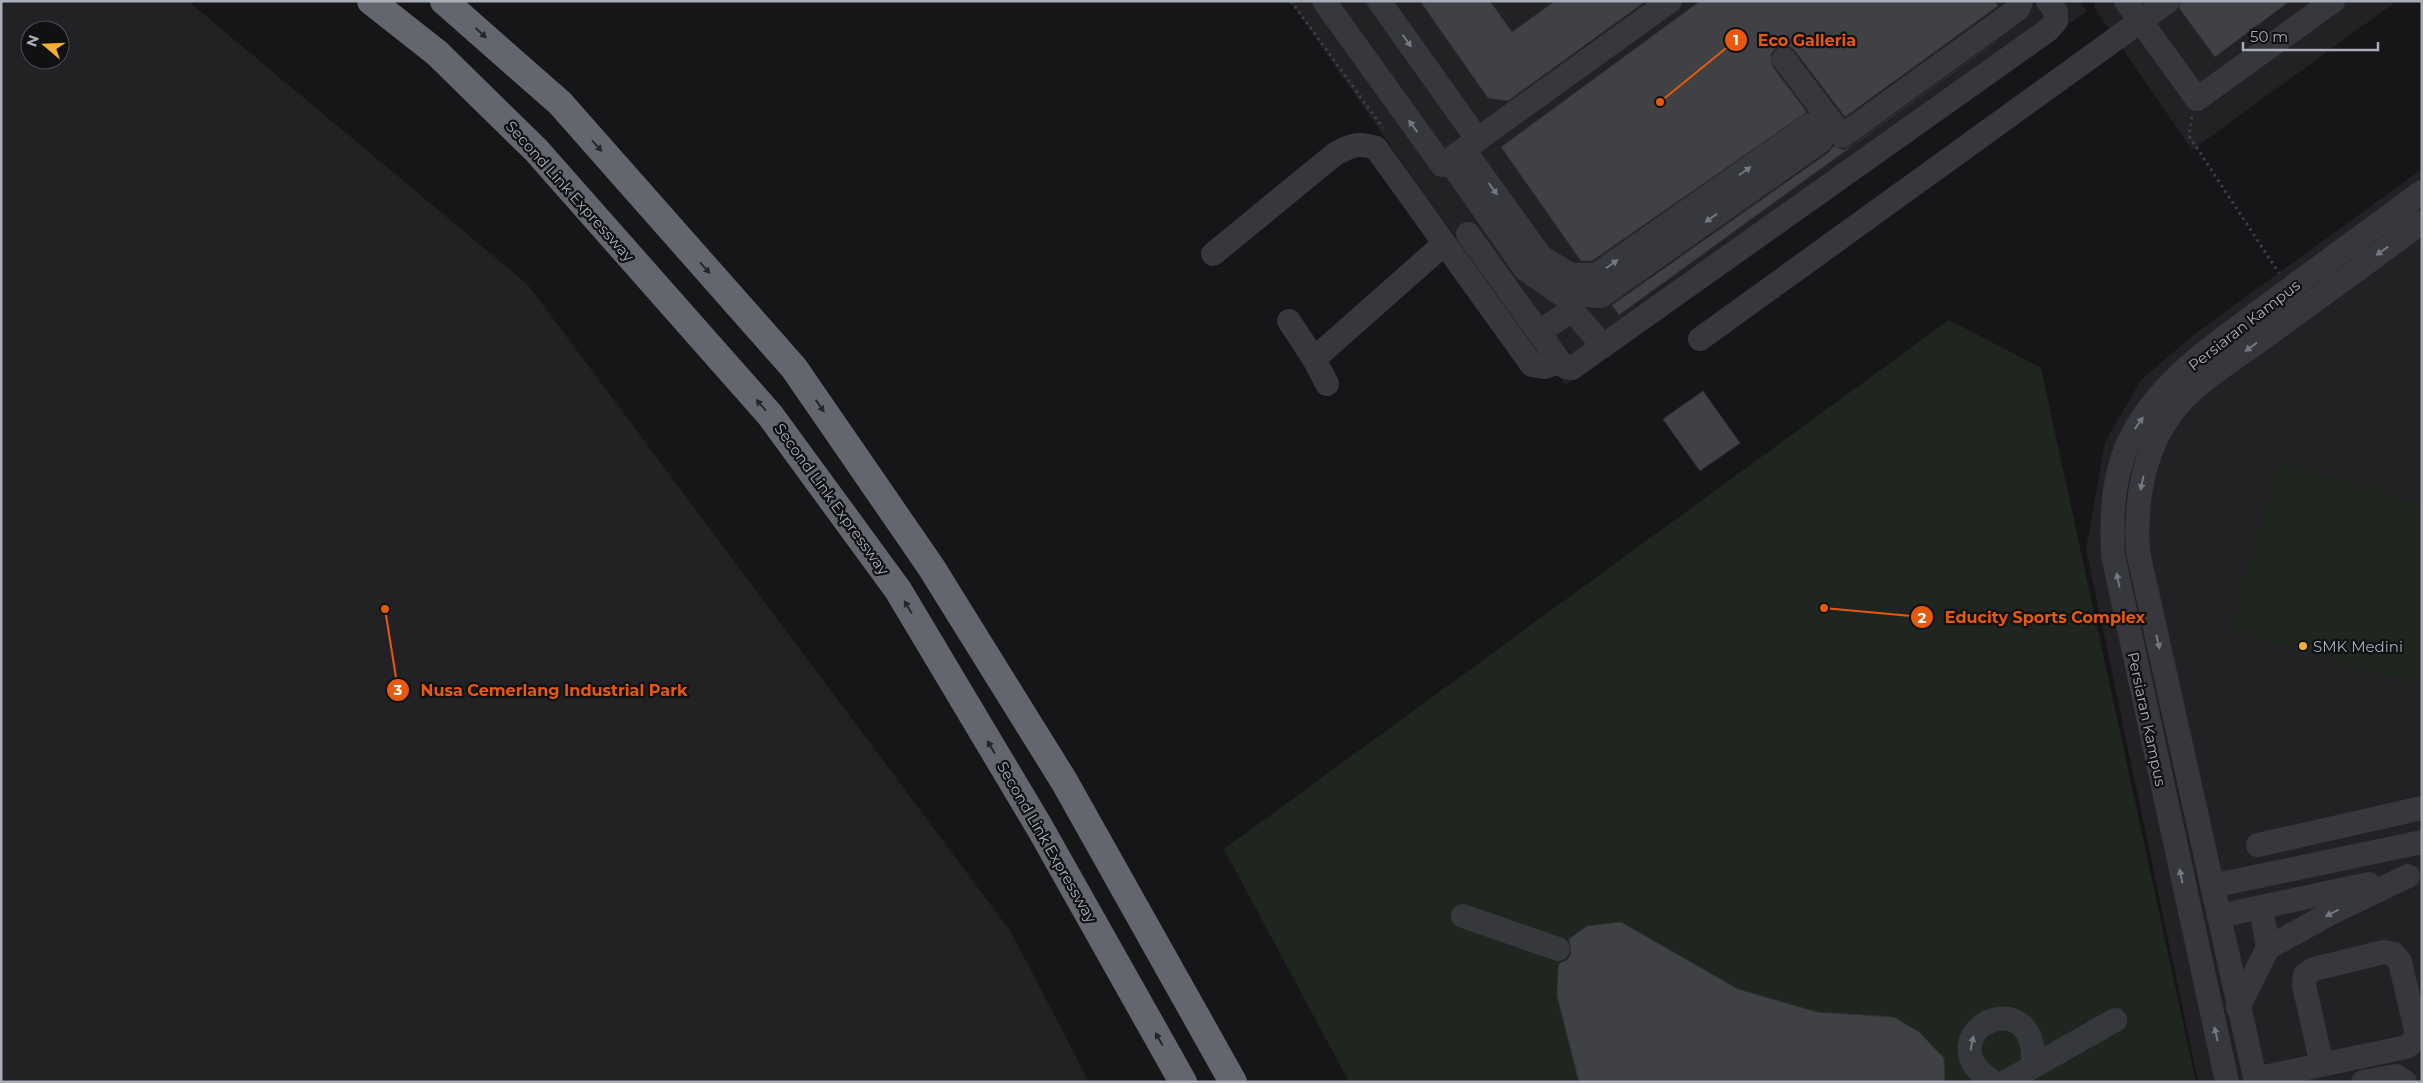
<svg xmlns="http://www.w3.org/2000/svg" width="2423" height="1083" font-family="Montserrat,sans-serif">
<rect width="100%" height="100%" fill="#161618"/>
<!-- built -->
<g fill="#222225" fill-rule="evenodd">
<path d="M1 1H188L528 285 1011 932 1089 1082H1ZM30 30H60V60H30Z"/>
<polygon points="1290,1 2079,1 2087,11 1566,385 1424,194"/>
<polygon points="2095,1 2397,1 2192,150 2094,7"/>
<polygon points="2422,169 2422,1082 2198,1082 2086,549 2105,442 2141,380 2192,336"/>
</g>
<!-- green -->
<g fill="#1e261f">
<polygon points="1949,320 2041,368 2196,1082 1349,1082 1224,849"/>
<polygon points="2279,462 2422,504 2422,685 2230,629"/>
</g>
<!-- building -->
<g fill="#404145" stroke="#303034">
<polygon points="1420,1 1490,1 1512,32 1555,1 1646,1 1508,101 1488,98"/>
<polygon points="1700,1 1995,1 1998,6 1845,117 1795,51 1789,46 1776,48 1771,54 1773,67 1807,112 1592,261 1581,261 1501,147"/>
<polygon points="2181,1 2290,1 2215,57 2179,8"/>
<polygon points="1997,41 1619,315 1612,305 1829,152 1834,146 1843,150 1850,147"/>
<polygon points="1703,391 1740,443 1700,471 1663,419"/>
<polygon points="1621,922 1738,989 1817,1012 1894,1017 1919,1032 1944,1058 1945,1082 1579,1082 1557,996 1558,967 1560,963 1567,960 1571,954 1569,939 1587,926"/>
</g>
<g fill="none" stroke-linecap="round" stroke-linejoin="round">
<!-- path -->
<g stroke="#3d3f44" stroke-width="3" stroke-dasharray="2.5 4" stroke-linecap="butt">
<polyline points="1291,1 1383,128"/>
<polyline points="2192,117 2189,136 2279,273"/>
</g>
<!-- minor -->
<g stroke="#37383d" stroke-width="24">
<polyline points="1324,1 1442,165 1670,1"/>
<polyline points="1379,1 1478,140"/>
<polyline points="2126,1 2197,99 2333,1"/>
<polyline points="1784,59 1842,136 2018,9 2021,1"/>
<polyline points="1449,160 1525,269 1561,294 1601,296 1821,141 1810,125 1596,275 1571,275 1541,257 1464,150"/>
<polyline points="1468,234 1560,362 1566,367 1572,368 2048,30 2056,21 2056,12 2048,1"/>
<path d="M1213 254 1335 154C1352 145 1358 142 1376 148L1532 365 1544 367 1560 362"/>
<polyline points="1289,321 1314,359 1327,384"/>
<polyline points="1539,332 1572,310 1603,346"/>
<polyline points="1700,339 2168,1"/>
<polyline points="1314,359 1444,244"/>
<polyline points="2258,845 2422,808"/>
<polyline points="2212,886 2422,842"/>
<polyline points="2261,907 2268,948"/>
<polyline points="1463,916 1558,949"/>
<polyline points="2219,916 2369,884"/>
<polyline points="2238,1007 2268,948 2329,914 2408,876"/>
<path d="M2255 1079 2406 1047C2413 1043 2416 1039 2416 1030L2400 962 2394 954 2384 952 2314 969 2305 975 2304 985 2322 1065"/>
<path d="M1993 1082C1921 1035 2038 975 2033 1065"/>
<polyline points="2006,1082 2115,1020"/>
<path d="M2227 1082 2113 555C2111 512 2113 468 2135 430 2166 375 2223 339 2272 302 2322 265 2372 229 2422 192"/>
<path d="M2256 1082 2138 552C2135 501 2143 447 2177 406 2198 381 2236 358 2263 338 2316 300 2369 261 2422 222"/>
<polyline points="2363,1082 2396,1076 2405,1082"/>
</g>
<!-- highway -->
<g stroke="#63666e" stroke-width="28">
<polyline points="371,1 437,53 536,150 770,415 898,590 1040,828 1183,1082"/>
<polyline points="444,1 560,103 794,368 931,567 1064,781 1233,1082"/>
</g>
</g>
<!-- one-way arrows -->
<defs><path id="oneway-solid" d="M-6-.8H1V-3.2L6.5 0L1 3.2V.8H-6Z" transform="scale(1.25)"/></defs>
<g fill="#26262a">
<use href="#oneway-solid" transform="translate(481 33) rotate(42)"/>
<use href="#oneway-solid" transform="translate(597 146) rotate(48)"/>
<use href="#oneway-solid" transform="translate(705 268) rotate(48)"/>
<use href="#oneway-solid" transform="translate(761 405) rotate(-131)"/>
<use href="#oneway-solid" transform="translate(820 406) rotate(55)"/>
<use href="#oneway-solid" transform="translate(908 607) rotate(-121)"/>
<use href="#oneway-solid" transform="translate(991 747) rotate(-121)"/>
<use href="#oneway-solid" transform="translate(1159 1039) rotate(-119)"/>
</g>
<g fill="#757881">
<use href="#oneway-solid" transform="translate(1407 41) rotate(54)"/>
<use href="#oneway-solid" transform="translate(1413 126) rotate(-126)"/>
<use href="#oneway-solid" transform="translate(1745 171) rotate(-35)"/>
<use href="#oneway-solid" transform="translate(1493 189) rotate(54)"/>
<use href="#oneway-solid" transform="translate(1711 218) rotate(145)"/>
<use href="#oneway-solid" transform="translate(2382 251) rotate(144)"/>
<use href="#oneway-solid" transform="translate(1612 264) rotate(-35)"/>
<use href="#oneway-solid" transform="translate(2251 347) rotate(144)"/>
<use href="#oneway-solid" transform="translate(2139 423) rotate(-55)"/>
<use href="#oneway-solid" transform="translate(2142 483) rotate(102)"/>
<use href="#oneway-solid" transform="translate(2118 580) rotate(-102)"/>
<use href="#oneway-solid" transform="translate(2158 642) rotate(77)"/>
<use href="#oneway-solid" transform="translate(2181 876) rotate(-102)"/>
<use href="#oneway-solid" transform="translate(2332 913) rotate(153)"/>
<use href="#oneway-solid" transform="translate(2216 1034) rotate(-103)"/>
<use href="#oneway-solid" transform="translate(1972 1043) rotate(-79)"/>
</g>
<!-- markers -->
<circle fill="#f2b134" stroke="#111113" stroke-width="2" cx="2303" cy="646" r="5"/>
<g text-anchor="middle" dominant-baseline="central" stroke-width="4.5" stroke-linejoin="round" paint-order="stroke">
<!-- street labels -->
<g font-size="15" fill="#a8adb8" stroke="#111113">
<text transform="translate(570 191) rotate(48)">Second Link Expressway</text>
<text transform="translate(2244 325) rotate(-38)">Persiaran Kampus</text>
<text transform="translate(832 499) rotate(54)">Second Link Expressway</text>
<text transform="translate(2147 719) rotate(78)">Persiaran Kampus</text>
<text transform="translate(1047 842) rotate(60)">Second Link Expressway</text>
</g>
<!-- poi labels -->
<g font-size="15" fill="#a8adb8" stroke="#111113" text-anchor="start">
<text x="2313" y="646">SMK Medini</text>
</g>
</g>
<!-- callouts -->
<path fill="none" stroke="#e8590c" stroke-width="2" d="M1660 102L1736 40M1824 608L1922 617M385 609L398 690"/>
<g fill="#e8590c" stroke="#111113" stroke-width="2">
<circle cx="1660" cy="102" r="5"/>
<circle cx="1824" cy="608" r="5"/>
<circle cx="385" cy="609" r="5"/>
<circle cx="1736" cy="40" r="12"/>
<circle cx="1922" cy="617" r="12"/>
<circle cx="398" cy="690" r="12"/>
</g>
<g font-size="15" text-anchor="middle" font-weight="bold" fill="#fff">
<text x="1736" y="45">1</text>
<text x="1922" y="623">2</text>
<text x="398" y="695">3</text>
</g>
<g font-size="16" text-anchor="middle" font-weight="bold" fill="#e8590c" stroke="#111113" stroke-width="4.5" stroke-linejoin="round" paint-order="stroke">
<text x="1807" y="46">Eco Galleria</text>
<text x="2045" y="623">Educity Sports Complex</text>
<text x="554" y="696">Nusa Cemerlang Industrial Park</text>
</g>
<!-- border -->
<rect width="2423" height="1083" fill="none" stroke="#a8adb8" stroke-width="5"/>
<!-- north arrow -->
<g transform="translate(45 45) rotate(289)"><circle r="24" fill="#111113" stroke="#4d4f55"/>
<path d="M0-4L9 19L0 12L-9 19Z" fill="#f2b134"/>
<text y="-8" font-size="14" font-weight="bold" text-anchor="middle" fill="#a8adb8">N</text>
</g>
<!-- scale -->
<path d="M2243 42v8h135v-8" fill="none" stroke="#a8adb8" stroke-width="2.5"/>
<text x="2250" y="42" font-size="15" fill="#a8adb8" stroke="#111113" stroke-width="4" paint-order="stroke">50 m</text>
</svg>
